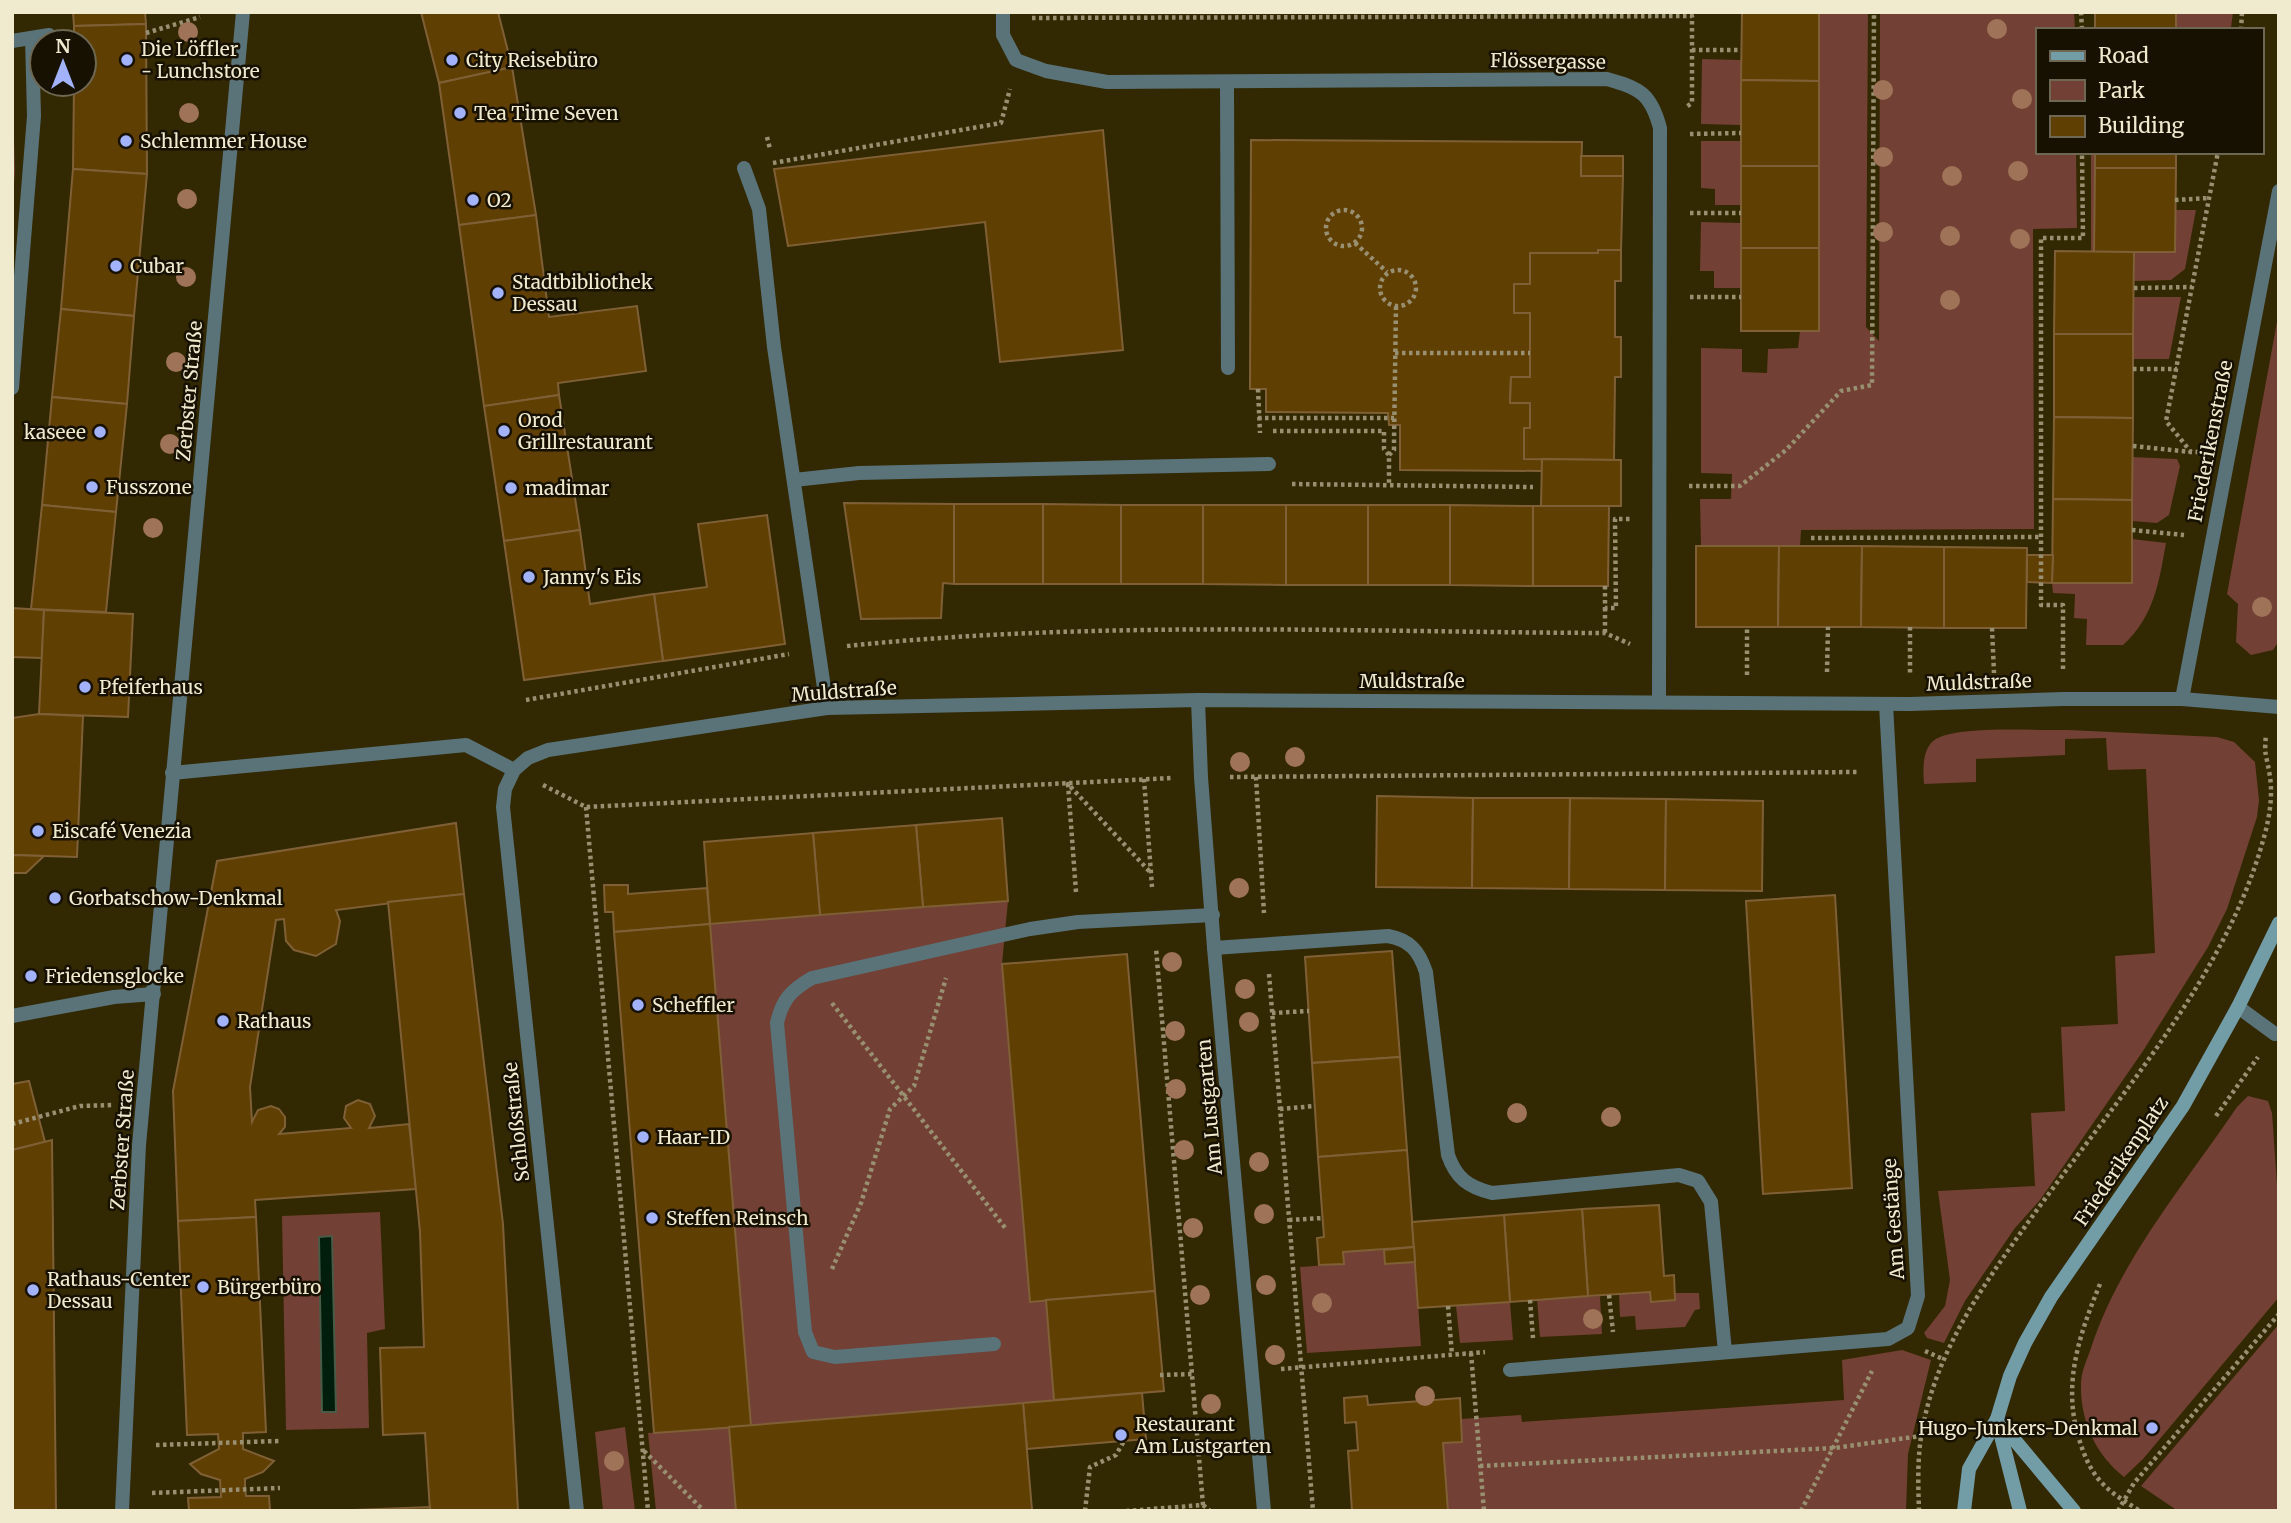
<svg xmlns="http://www.w3.org/2000/svg" width="2291" height="1523" font-family="Merriweather,serif">
<rect width="100%" height="100%" fill="#322801"/>
<!-- green -->
<g fill="#724034">
<polygon points="1819,12 1868,12 1866,327 1879,341 1880,12 2074,12 2075,30 2037,30 2037,152 2076,152 2077,228 2033,229 2034,529 1801,530 1800,546 1701,546 1700,499 1731,499 1732,474 1701,473 1701,348 1742,349 1742,372 1767,373 1768,349 1798,348 1800,331 1819,331"/>
<polygon points="2176,12 2233,12 2231,28 2176,28"/>
<polygon points="1702,59 1741,60 1741,125 1701,124"/>
<polygon points="12,73 15,171 12,208"/>
<polygon points="1701,141 1741,141 1741,205 1715,205 1715,189 1701,188"/>
<polygon points="2091,152 2095,152 2094,252 2091,251"/>
<polygon points="2175,210 2196,210 2185,269 2171,280 2134,281 2134,252"/>
<polygon points="1701,222 1741,223 1741,288 1714,288 1714,271 1700,271"/>
<polygon points="2134,297 2181,297 2169,359 2133,359"/>
<polygon points="2279,311 2279,641 2273,650 2251,655 2236,642 2238,604 2227,594"/>
<polygon points="2132,457 2177,459 2180,466 2169,515 2157,523 2132,521"/>
<path d="M2132 539 2166 543C2159 582 2154 617 2123 645H2086L2087 619 2074 618 2075 594 2053 593 2052 583Z"/>
<path d="M2068 730 2217 737 2234 742 2255 762 2259 800 2257 817 2227 909 2208 947 2143 1051 2040 1200 2015 1228 1965 1301 1944 1343 1927 1338 1924 1333 1945 1306 1950 1280 1938 1191 2035 1186 2031 1113 2065 1111 2061 1027 2118 1024 2115 956 2155 953 2146 769 2108 770 2106 738 2065 739V755L1976 759V782L1924 784C1923 770 1922 753 1932 742 1949 724 2041 731 2068 730Z"/>
<polygon points="1008,901 1002,964 1030,1301 1046,1300 1054,1400 751,1426 710,924"/>
<path d="M2248 1096 2268 1101 2272 1113 2279 1213V1297L2143 1459 2124 1477C2096 1455 2080 1421 2081 1384 2081 1371 2087 1360 2091 1348 2120 1259 2185 1184 2237 1107Z"/>
<polygon points="380,1212 385,1329 367,1333 369,1428 286,1430 282,1216"/>
<polygon points="1384,1250 1385,1264 1415,1262 1421,1346 1307,1353 1300,1267 1343,1264 1343,1252"/>
<polygon points="1650,1292 1652,1302 1675,1300 1675,1293 1699,1293 1700,1309 1695,1310 1685,1327 1636,1330 1635,1316 1620,1317 1619,1294"/>
<polygon points="1600,1296 1602,1334 1540,1337 1537,1299"/>
<polygon points="1510,1302 1513,1340 1460,1343 1456,1306"/>
<polygon points="2279,1324 2279,1511 2178,1511 2141,1486"/>
<polygon points="1902,1350 1931,1360 1908,1454 1906,1511 1448,1511 1443,1443 1462,1442 1461,1419 1521,1415 1522,1422 1844,1400 1842,1360"/>
<polygon points="625,1427 635,1511 603,1511 595,1432"/>
<polygon points="729,1427 736,1511 656,1511 648,1433"/>
</g>
<!-- water -->
<polygon fill="#011e0d" stroke="#495b47" stroke-width="2" points="332,1236 336,1412 322,1412 319,1237"/>
<!-- building -->
<g fill="#603f03" stroke="#7f6036" stroke-width="2">
<polygon points="73,12 145,12 146,24 74,26"/>
<polygon points="421,12 498,12 512,67 439,83"/>
<polygon points="1742,12 1819,12 1819,81 1741,80"/>
<rect x="2095" y="12" width="81" height="18"/>
<polygon points="146,24 147,174 73,169 74,84 84,84 84,42 74,42 74,26"/>
<polygon points="512,67 536,215 459,225 439,83"/>
<polygon points="1741,80 1819,81 1819,166 1741,166"/>
<polygon points="1103,130 1123,350 1000,362 985,222 788,246 774,169"/>
<polygon points="1251,140 1582,142 1581,176 1623,176 1621,250 1598,250 1598,253 1530,253 1530,284 1514,284 1514,313 1530,313 1530,377 1511,377 1510,403 1530,403 1530,428 1524,428 1524,459 1542,459 1542,471 1400,470 1400,425 1389,425 1388,413 1266,412 1266,389 1250,389"/>
<rect x="2095" y="152" width="81" height="16"/>
<rect x="1581" y="156" width="42" height="20"/>
<rect x="1741" y="166" width="78" height="82"/>
<polygon points="2095,168 2176,168 2175,252 2094,252"/>
<polygon points="73,169 147,174 134,316 61,309"/>
<polygon points="536,215 549,317 637,306 646,371 558,383 559,395 484,406 459,225"/>
<rect x="1741" y="248" width="78" height="83"/>
<polygon points="1598,250 1621,250 1621,281 1615,281 1615,337 1621,337 1621,377 1615,377 1614,460 1524,459 1524,428 1530,428 1530,403 1510,403 1511,377 1530,377 1530,313 1514,313 1514,284 1530,284 1530,253 1598,253"/>
<polygon points="2055,251 2134,252 2133,334 2054,334"/>
<polygon points="61,309 134,316 127,404 52,397"/>
<polygon points="2054,334 2133,334 2133,418 2054,417"/>
<polygon points="559,395 580,530 504,541 484,406"/>
<polygon points="52,397 127,404 116,512 42,505"/>
<polygon points="2054,417 2133,418 2132,500 2053,499"/>
<polygon points="1542,459 1621,460 1621,506 1541,506"/>
<polygon points="2053,499 2132,500 2132,583 2052,583"/>
<polygon points="844,503 954,504 954,584 943,583 941,618 861,619"/>
<rect x="954" y="504" width="89" height="80"/>
<polygon points="1043,504 1121,505 1121,584 1043,584"/>
<polygon points="42,505 116,512 106,612 31,609"/>
<rect x="1121" y="505" width="82" height="79"/>
<polygon points="1203,505 1286,505 1286,585 1203,584"/>
<rect x="1286" y="505" width="82" height="80"/>
<rect x="1368" y="505" width="82" height="80"/>
<polygon points="1450,505 1533,506 1533,586 1450,585"/>
<polygon points="1533,506 1609,506 1608,586 1533,586"/>
<polygon points="767,515 785,644 663,661 654,594 707,587 698,524"/>
<polygon points="580,530 590,604 654,594 663,661 524,680 504,541"/>
<polygon points="1696,546 1779,546 1778,627 1696,627"/>
<polygon points="1779,546 1862,546 1861,627 1778,627"/>
<polygon points="1862,546 1944,547 1944,628 1861,627"/>
<polygon points="1944,547 2027,548 2026,628 1944,628"/>
<polygon points="2027,555 2053,555 2052,583 2027,582"/>
<polygon points="12,608 44,610 42,658 12,657"/>
<polygon points="44,610 133,614 128,717 39,714"/>
<polygon points="39,714 83,716 77,857 12,855 12,718"/>
<polygon points="1377,796 1473,798 1472,888 1376,887"/>
<polygon points="1473,798 1570,798 1569,889 1472,888"/>
<polygon points="1570,798 1666,799 1665,890 1569,889"/>
<polygon points="1666,799 1763,801 1762,891 1665,890"/>
<polygon points="1002,818 1008,901 923,907 916,825"/>
<polygon points="456,823 464,894 336,910 340,921 336,944 316,956 294,950 286,941 284,919 276,920 250,1087 252,1122 258,1110 271,1106 279,1109 285,1117 285,1127 279,1134 351,1128 344,1118 346,1106 358,1100 370,1104 375,1116 369,1128 409,1124 416,1189 255,1200 256,1217 178,1221 173,1091 217,861"/>
<polygon points="916,825 923,907 820,915 813,833"/>
<polygon points="813,833 820,915 710,924 704,842"/>
<polygon points="12,855 44,856 26,873 12,873"/>
<polygon points="604,885 628,885 628,894 707,888 710,924 614,932 613,912 605,912"/>
<polygon points="464,894 503,1224 518,1511 430,1511 425,1433 383,1435 380,1348 424,1347 420,1232 388,902"/>
<polygon points="1835,895 1852,1188 1763,1194 1746,901"/>
<polygon points="710,924 751,1426 654,1433 614,932"/>
<polygon points="1392,951 1400,1057 1312,1063 1305,957"/>
<polygon points="1127,954 1155,1291 1030,1302 1002,964"/>
<polygon points="1400,1057 1407,1150 1318,1157 1312,1063"/>
<polygon points="29,1081 45,1142 12,1150 12,1084"/>
<polygon points="52,1140 56,1511 12,1511 12,1150"/>
<polygon points="1407,1150 1414,1247 1343,1252 1344,1264 1319,1265 1317,1238 1324,1237 1318,1157"/>
<polygon points="1659,1205 1664,1276 1674,1275 1675,1300 1651,1302 1650,1292 1588,1296 1582,1209"/>
<polygon points="1582,1209 1588,1296 1510,1302 1504,1215"/>
<polygon points="1504,1215 1510,1302 1418,1308 1412,1222"/>
<polygon points="256,1217 266,1432 243,1433 243,1449 274,1461 263,1472 245,1479 245,1489 246,1496 269,1496 270,1511 189,1511 188,1498 221,1497 220,1480 201,1474 190,1464 219,1449 218,1434 187,1435 178,1221"/>
<polygon points="1414,1247 1415,1262 1385,1264 1384,1250"/>
<polygon points="1155,1291 1164,1391 1054,1400 1046,1300"/>
<polygon points="1142,1393 1146,1439 1027,1449 1023,1403"/>
<polygon points="1367,1396 1368,1405 1460,1398 1462,1442 1443,1443 1448,1511 1352,1511 1348,1451 1358,1450 1356,1422 1345,1423 1344,1398"/>
<polygon points="1023,1403 1032,1510 736,1511 729,1427"/>
<polygon points="430,1507 430,1511 327,1511"/>
</g>
<g fill="none" stroke-linecap="round" stroke-linejoin="round">
<!-- path -->
<g stroke="#989070" stroke-width="4.5" stroke-dasharray="3.5 3.5" stroke-linecap="butt">
<polyline points="2081,12 2082,30"/>
<polyline points="1032,18 1692,16 1692,103 1686,107"/>
<polyline points="2241,30 2242,12"/>
<polyline points="146,33 200,17"/>
<polyline points="1692,50 1741,50"/>
<polyline points="1690,134 1741,133"/>
<polyline points="767,137 770,149"/>
<polyline points="773,163 1001,123 1010,89"/>
<polyline points="2175,200 2209,198"/>
<circle cx="1344" cy="228" r="18"/>
<polyline points="1690,213 1741,213"/>
<polyline points="1355,243 1387,272"/>
<circle cx="1398" cy="288" r="18"/>
<polyline points="2134,288 2192,287"/>
<polyline points="1690,297 1741,297"/>
<polyline points="1395,353 1530,353"/>
<polyline points="2133,369 2177,369"/>
<polyline points="1258,389 1260,433"/>
<polyline points="1258,418 1394,418"/>
<polyline points="1273,431 1384,431 1384,449 1389,455 1389,486"/>
<polyline points="2133,446 2191,452"/>
<polyline points="2199,452 2191,452 2166,421 2218,152"/>
<polyline points="1389,455 1394,450 1394,442 1396,306"/>
<polyline points="1292,484 1533,487"/>
<polyline points="1689,486 1740,486 1786,450 1841,391 1872,385 1874,12"/>
<polyline points="2132,530 2184,535"/>
<polyline points="1811,538 2041,537"/>
<polyline points="1605,586 1605,608 1616,608 1615,519 1631,519"/>
<polyline points="1605,608 1605,633"/>
<polyline points="1910,627 1910,675"/>
<polyline points="1992,628 1994,673"/>
<path d="M847 646C1098 620 1353 632 1605 633L1630 644"/>
<polyline points="2063,669 2063,605 2041,605 2041,238 2083,238 2082,152"/>
<polyline points="1827,672 1828,627"/>
<polyline points="1747,675 1747,627"/>
<polyline points="526,700 789,654"/>
<polyline points="1230,777 1858,772"/>
<polyline points="1256,777 1264,913"/>
<polyline points="1144,779 1152,887"/>
<polyline points="543,785 586,807 1172,778"/>
<polyline points="586,807 648,1511"/>
<polyline points="1076,892 1068,784 1151,873"/>
<polyline points="1269,974 1313,1511"/>
<polyline points="832,1003 1006,1229"/>
<polyline points="1272,1013 1309,1011"/>
<polyline points="1280,1109 1315,1106"/>
<polyline points="2216,1116 2258,1057"/>
<polyline points="12,1124 80,1106 114,1105"/>
<polyline points="1289,1220 1323,1218"/>
<polyline points="832,1269 861,1203 890,1109 914,1086 946,978"/>
<path d="M2100 1284C2078 1338 2061 1388 2081 1445 2086 1460 2093 1475 2105 1486 2115 1496 2128 1503 2140 1511"/>
<polyline points="1609,1295 1613,1332"/>
<polyline points="1530,1300 1533,1338"/>
<polyline points="1448,1306 1452,1355"/>
<polyline points="1925,1351 1943,1359"/>
<polyline points="1471,1353 1484,1511"/>
<polyline points="1281,1369 1485,1352"/>
<polyline points="1160,1375 1194,1374"/>
<polyline points="156,1445 279,1441"/>
<polyline points="644,1451 704,1511"/>
<polyline points="1480,1466 1834,1448 1921,1436"/>
<polyline points="152,1493 280,1488"/>
<polyline points="1203,1505 1210,1511"/>
<polyline points="1085,1511 1090,1467 1116,1455 1124,1441"/>
<polyline points="1126,1511 1203,1505 1156,948"/>
<polyline points="1801,1511 1872,1371"/>
<path d="M1919 1511C1918 1481 1917 1451 1924 1421 1940 1345 1985 1283 2029 1221 2111 1106 2223 981 2262 844 2269 821 2274 795 2269 771 2266 753 2264 755 2266 735"/>
<polyline points="2118,1511 2134,1483 2279,1314"/>
</g>
<!-- service -->
<g stroke="#597379" stroke-width="14">
<polyline points="12,41 49,35"/>
<polyline points="1227,82 1228,368"/>
<polyline points="12,388 34,116 32,38"/>
<polyline points="794,480 859,473 1269,464"/>
<path d="M1214 948 1388 936C1410 940 1419 951 1426 972L1448 1155C1456 1178 1468 1187 1492 1193L1679 1175 1698 1181 1711 1202 1725 1352"/>
<polyline points="2238,1007 2275,1034"/>
<path d="M994 1344 835 1357 813 1352 805 1332 777 1023C782 1000 791 990 812 978L1030 929 1078 922 1213 915"/>
</g>
<!-- pedestrian -->
<g stroke="#597379" stroke-width="14">
<polyline points="172,773 466,745 514,770"/>
<polyline points="12,1016 114,997 154,994"/>
<polyline points="122,1511 139,1145 243,12"/>
</g>
<!-- minor -->
<g stroke="#597379" stroke-width="14">
<path d="M1003 12V35L1016 60 1046 71 1107 82 1607 79C1640 88 1651 94 1660 128L1659 701"/>
<polyline points="744,168 759,209 774,347 827,708"/>
<polyline points="2182,699 2279,191"/>
<polyline points="1198,700 1201,777 1214,948 1264,1511"/>
<polyline points="1510,1370 1888,1339 1908,1328 1918,1296 1886,704"/>
<polyline points="577,1511 503,807 505,789 514,770 528,758 548,750 827,708 1198,700 1910,704 2063,699 2182,699 2279,707"/>
</g>
<!-- secondary -->
<g stroke="#729da7" stroke-width="14">
<polyline points="1997,1419 2074,1511"/>
<polyline points="1998,1424 2020,1511"/>
<polyline points="1964,1511 1969,1469 1997,1419 2010,1376 2025,1343 2051,1297 2183,1106 2238,1007 2279,923"/>
</g>
</g>
<!-- trees -->
<g fill="#9f7358">
<circle cx="1997" cy="29" r="10"/>
<circle cx="188" cy="32" r="10"/>
<circle cx="1883" cy="90" r="10"/>
<circle cx="2022" cy="99" r="10"/>
<circle cx="189" cy="113" r="10"/>
<circle cx="1883" cy="157" r="10"/>
<circle cx="2018" cy="171" r="10"/>
<circle cx="1952" cy="176" r="10"/>
<circle cx="187" cy="199" r="10"/>
<circle cx="1883" cy="232" r="10"/>
<circle cx="1950" cy="236" r="10"/>
<circle cx="2020" cy="239" r="10"/>
<circle cx="186" cy="277" r="10"/>
<circle cx="1950" cy="300" r="10"/>
<circle cx="176" cy="362" r="10"/>
<circle cx="170" cy="444" r="10"/>
<circle cx="153" cy="528" r="10"/>
<circle cx="2262" cy="607" r="10"/>
<circle cx="1295" cy="757" r="10"/>
<circle cx="1240" cy="762" r="10"/>
<circle cx="1239" cy="888" r="10"/>
<circle cx="1172" cy="962" r="10"/>
<circle cx="1245" cy="989" r="10"/>
<circle cx="1249" cy="1022" r="10"/>
<circle cx="1175" cy="1031" r="10"/>
<circle cx="1176" cy="1089" r="10"/>
<circle cx="1517" cy="1113" r="10"/>
<circle cx="1611" cy="1117" r="10"/>
<circle cx="1184" cy="1150" r="10"/>
<circle cx="1259" cy="1162" r="10"/>
<circle cx="1264" cy="1214" r="10"/>
<circle cx="1193" cy="1228" r="10"/>
<circle cx="1266" cy="1285" r="10"/>
<circle cx="1200" cy="1295" r="10"/>
<circle cx="1322" cy="1303" r="10"/>
<circle cx="1593" cy="1319" r="10"/>
<circle cx="1275" cy="1355" r="10"/>
<circle cx="1425" cy="1396" r="10"/>
<circle cx="1211" cy="1404" r="10"/>
<circle cx="614" cy="1461" r="10"/>
</g>
<!-- markers -->
<g fill="#a3b2fd" stroke="#171101" stroke-width="2.5">
<circle cx="127" cy="60" r="7"/>
<circle cx="452" cy="60" r="7"/>
<circle cx="460" cy="113" r="7"/>
<circle cx="126" cy="141" r="7"/>
<circle cx="473" cy="200" r="7"/>
<circle cx="116" cy="266" r="7"/>
<circle cx="498" cy="293" r="7"/>
<circle cx="504" cy="431" r="7"/>
<circle cx="100" cy="432" r="7"/>
<circle cx="92" cy="487" r="7"/>
<circle cx="511" cy="488" r="7"/>
<circle cx="529" cy="577" r="7"/>
<circle cx="85" cy="687" r="7"/>
<circle cx="38" cy="831" r="7"/>
<circle cx="55" cy="898" r="7"/>
<circle cx="31" cy="976" r="7"/>
<circle cx="638" cy="1005" r="7"/>
<circle cx="223" cy="1021" r="7"/>
<circle cx="643" cy="1137" r="7"/>
<circle cx="652" cy="1218" r="7"/>
<circle cx="203" cy="1287" r="7"/>
<circle cx="33" cy="1290" r="7"/>
<circle cx="2152" cy="1428" r="7"/>
<circle cx="1121" cy="1435" r="7"/>
</g>
<g text-anchor="middle" dominant-baseline="central" stroke-width="5" stroke-linejoin="round" paint-order="stroke">
<!-- poi labels -->
<g font-size="19" fill="#f0eacf" stroke="#171101" text-anchor="start">
<text x="141" y="49">Die Löffler<tspan x="141" dy="22">- Lunchstore</tspan></text>
<text x="466" y="60">City Reisebüro</text>
<text x="474" y="113">Tea Time Seven</text>
<text x="140" y="141">Schlemmer House</text>
<text x="487" y="200">O2</text>
<text x="130" y="266">Cubar</text>
<text x="512" y="282">Stadtbibliothek<tspan x="512" dy="22">Dessau</tspan></text>
<text x="518" y="420">Orod<tspan x="518" dy="22">Grillrestaurant</tspan></text>
<text x="86" y="432" text-anchor="end">kaseee</text>
<text x="106" y="487">Fusszone</text>
<text x="525" y="488">madimar</text>
<text x="543" y="577">Janny's Eis</text>
<text x="99" y="687">Pfeiferhaus</text>
<text x="52" y="831">Eiscafé Venezia</text>
<text x="69" y="898">Gorbatschow-Denkmal</text>
<text x="45" y="976">Friedensglocke</text>
<text x="652" y="1005">Scheffler</text>
<text x="237" y="1021">Rathaus</text>
<text x="657" y="1137">Haar-ID</text>
<text x="666" y="1218">Steffen Reinsch</text>
<text x="47" y="1279">Rathaus-Center<tspan x="47" dy="22">Dessau</tspan></text>
<text x="217" y="1287">Bürgerbüro</text>
<text x="1135" y="1424">Restaurant<tspan x="1135" dy="22">Am Lustgarten</tspan></text>
<text x="2138" y="1428" text-anchor="end">Hugo-Junkers-Denkmal</text>
</g>
<!-- street labels -->
<g font-size="19" fill="#f0eacf" stroke="#171101">
<text transform="translate(1548 61) rotate(1)">Flössergasse</text>
<text transform="translate(189 391) rotate(-85)">Zerbster Straße</text>
<text transform="translate(2210 441) rotate(-79)">Friederikenstraße</text>
<text x="1412" y="681">Muldstraße</text>
<text transform="translate(1979 682) rotate(-2)">Muldstraße</text>
<text transform="translate(844 691) rotate(-4)">Muldstraße</text>
<text transform="translate(1209 1107) rotate(-95)">Am Lustgarten</text>
<text transform="translate(516 1122) rotate(-96)">Schloßstraße</text>
<text transform="translate(122 1140) rotate(-86)">Zerbster Straße</text>
<text transform="translate(2121 1161) rotate(-56)">Friederikenplatz</text>
<text transform="translate(1893 1219) rotate(-94)">Am Gestänge</text>
</g>
</g>
<!-- border -->
<rect width="2291" height="1523" fill="none" stroke="#f0eacf" stroke-width="28"/>
<!-- legend -->
<rect x="2036" y="28" width="228" height="126" fill="#171101" stroke="#6e6853" stroke-width="2"/>
<rect x="2050" y="51" width="35" height="10" fill="#729da7" stroke="#6e6853" stroke-width="2"/>
<text x="2098" y="63" font-size="21" fill="#f0eacf">Road</text>
<rect x="2050" y="80" width="35" height="21" fill="#724034" stroke="#6e6853" stroke-width="2"/>
<text x="2098" y="98" font-size="21" fill="#f0eacf">Park</text>
<rect x="2050" y="116" width="35" height="21" fill="#603f03" stroke="#6e6853" stroke-width="2"/>
<text x="2098" y="133" font-size="21" fill="#f0eacf">Building</text>
<!-- north arrow -->
<g transform="translate(63 63)"><circle r="33" fill="#171101" stroke="#6e6853" stroke-width="2"/>
<path d="M0-5L12 26L0 18L-12 26Z" fill="#a3b2fd"/>
<text y="-10" font-size="19" font-weight="bold" text-anchor="middle" fill="#f0eacf">N</text>
</g>
</svg>
